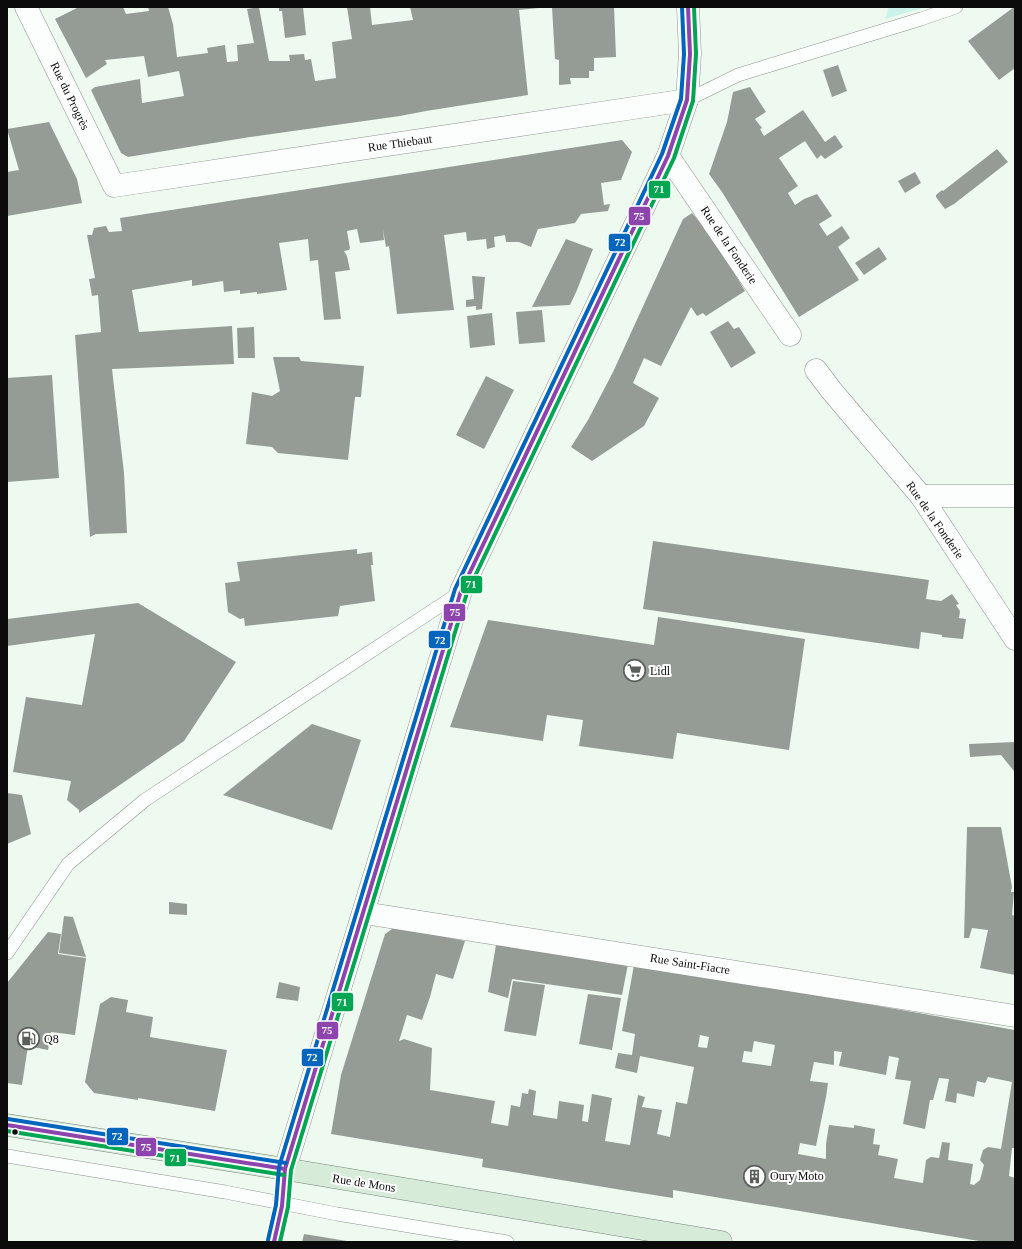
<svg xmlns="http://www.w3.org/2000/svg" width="1022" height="1249" font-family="'Times New Roman',serif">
<rect width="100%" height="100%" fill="#eefaf0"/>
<!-- green -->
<polygon fill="#ccf2e9" points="889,7 926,7 885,19"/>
<!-- building -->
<g fill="#959c96" fill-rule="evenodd">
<polygon points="79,7 123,7 126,14 149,11 148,7 168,7 173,24 177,57 208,53 207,48 225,45 227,62 238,61 237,45 254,43 247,9 259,7 269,61 290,61 289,55 304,54 305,60 311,59 315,81 336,78 332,42 352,39 347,7 370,7 372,25 413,20 410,7 539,7 539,8 519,10 528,95 426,111 400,116 250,137 128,157 121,153 91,90 95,87 140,79 142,103 184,96 179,71 148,77 144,56 105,60 107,64 86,78 55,19"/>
<polygon points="279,7 303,7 306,35 285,38 282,11 279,11"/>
<polygon points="552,7 614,7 616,57 594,58 594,71 589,71 589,78 570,78 571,84 559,85 559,60 555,59"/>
<polygon points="1014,7 1015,68 999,80 968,41"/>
<polygon points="838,65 847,91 832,97 823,70"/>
<polygon points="750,87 766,112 755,119 762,128 760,129 764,136 803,110 825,142 835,135 843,147 825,159 821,155 817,159 805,141 779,158 798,186 788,193 795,205 804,199 817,194 832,216 819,224 827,236 842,226 850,238 838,247 859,280 799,317 722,192 709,174 727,122 733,92"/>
<polygon points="49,122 77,179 82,203 7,216 7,172 19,170 7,129"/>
<polygon points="622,140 632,152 621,180 601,183 604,205 610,204 608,211 581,214 575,223 538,229 531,247 519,242 506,242 505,235 494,237 495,247 487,249 486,239 467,241 466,232 444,235 454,310 397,314 389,246 386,247 383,230 384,240 360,243 357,229 347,231 350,248 349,250 344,251 347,256 350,270 335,272 341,319 324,320 318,260 310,261 308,239 279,243 287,290 257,294 257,292 240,294 240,290 224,292 223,281 192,286 192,280 132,290 139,332 232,326 234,364 112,369 124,473 127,533 96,534 90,537 75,335 101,332 98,295 92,296 89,279 95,278 87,235 92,235 94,228 106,226 109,232 122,231 120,218"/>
<polygon points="997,149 1008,162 954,204 945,209 936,197 936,195 942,190 943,191"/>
<polygon points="915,172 921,183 905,193 898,181"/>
<polygon points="692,213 714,239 745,291 706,316 703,313 697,316 691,307 661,366 644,358 633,383 659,398 644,426 592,461 571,447 588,420 613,372 683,219"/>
<polygon points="566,239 593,249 577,290 570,305 532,307"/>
<polygon points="879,247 887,259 864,275 855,263"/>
<polygon points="472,276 485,277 482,309 476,310 476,306 466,307 466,300 474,299"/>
<polygon points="542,310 545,342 519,344 516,312"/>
<polygon points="492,313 495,345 470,348 467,316"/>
<polygon points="728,321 734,329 739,327 756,353 731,368 710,332"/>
<polygon points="254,327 255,358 238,358 237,328"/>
<polygon points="273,357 299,357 301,361 364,366 361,397 355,397 348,460 278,453 272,447 246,444 252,392 272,396 280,391"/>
<polygon points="52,375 59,478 7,482 7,378"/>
<polygon points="486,376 514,390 484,449 456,435"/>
<polygon points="653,541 929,580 926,599 941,601 952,594 959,604 956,605 960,611 959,618 966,619 963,639 942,637 942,635 921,632 919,649 643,609"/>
<polygon points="357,549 357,554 372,552 373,565 371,565 375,601 340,606 338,616 245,626 244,618 240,619 228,612 225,583 240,581 237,562"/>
<polygon points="138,603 236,662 184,741 79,813 79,810 67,800 71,781 13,772 26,697 82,705 95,634 7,646 7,619"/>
<polygon points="658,617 805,639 789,750 677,733 673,759 579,746 583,720 547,715 543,741 450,727 488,620 654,645"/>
<polygon points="312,724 361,740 332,830 223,795"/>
<polygon points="1015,742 1015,770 1014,771 1001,755 970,757 969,744"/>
<polygon points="7,793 22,795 31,834 7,844"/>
<polygon points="967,827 1001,827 1012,887 1011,892 1014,892 1012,915 1015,916 1015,975 980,968 988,930 972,928 969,938 964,938"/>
<polygon points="169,902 187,904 187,915 169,914"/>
<polygon points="64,916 73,917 86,957 59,953"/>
<path d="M395 927 465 941 453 979 436 974 430 997 422 1020 407 1015 399 1041 404 1039 432 1048 430 1090 495 1101 491 1123 508 1126 511 1105 520 1107 522 1093 528 1094 529 1089 536 1091 533 1115 557 1119 559 1101 584 1105 582 1121 588 1122 592 1094 612 1098 605 1141 630 1145 638 1095 645 1097 642 1107 662 1110 657 1134 670 1137 676 1102 687 1104 694 1067 640 1056 637 1073 615 1068 618 1053 632 1055 635 1034 622 1031 634 965 873 1005 1015 1030V1143L1014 1148H1012L1009 1176 1015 1178V1242H985L673 1190V1198L622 1190 482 1167 483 1159 331 1134 341 1075 385 934ZM700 1035 709 1037 707 1048 698 1047ZM754 1041 775 1045 771 1066 742 1062 744 1051 752 1052ZM834 1051 842 1052 839 1066 886 1075 889 1056 899 1058 895 1079 911 1081 903 1124 925 1129 930 1100H933L939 1078 949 1079 945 1101 956 1103 957 1093 974 1097 977 1081 985 1083 988 1077 1012 1082 1001 1149 988 1147 983 1150 980 1160 984 1165 980 1180 974 1185 970 1184 973 1164 948 1160 950 1143 942 1142 939 1158 931 1157 926 1160 923 1183 894 1178 898 1159 878 1155 880 1145 873 1144 875 1129 854 1125V1128L829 1125 826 1144V1159L798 1154 800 1143 816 1146 826 1097 828 1083 810 1081 814 1062 834 1065Z"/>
<polygon points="48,932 61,934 58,954 86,958 75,1035 51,1032 48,1050 28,1046 22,1085 7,1083 7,983"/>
<polygon points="496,945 628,964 622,995 512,979 508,998 488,992"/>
<polygon points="513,981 545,985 536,1036 504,1031"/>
<polygon points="279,982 300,987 298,1001 276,998"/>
<polygon points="588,994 621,998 612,1050 579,1044"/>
<polygon points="111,997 128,1000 126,1012 153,1017 150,1037 227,1050 215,1111 138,1098 138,1100 94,1093 85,1082 100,1004"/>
<polygon points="304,1234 347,1241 347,1242 302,1242"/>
</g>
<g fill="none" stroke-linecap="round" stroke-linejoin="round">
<defs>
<g id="lane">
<polyline points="687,100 738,75 921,19 956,7"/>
<polyline points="7,953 68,864 145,800 461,592"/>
<polyline points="7,1156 225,1192 337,1214 507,1242"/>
<path d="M274 1242C282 1218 284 1194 285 1169"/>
</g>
<g id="street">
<polyline points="26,7 114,186 687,100"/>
<polyline points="668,156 790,335"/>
<polyline points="816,370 831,390 921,496 1015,639"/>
<polyline points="921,496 1015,496"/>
<polyline points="364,913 1015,1016"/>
<polyline points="285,1169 461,591 668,156 687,100 690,54 688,7"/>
</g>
<polyline id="primary" points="7,1125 285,1169 721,1242"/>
</defs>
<!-- lane casing -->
<use href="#lane" stroke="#8d938e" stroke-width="14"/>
<!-- street casing -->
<use href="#street" stroke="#8d938e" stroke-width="23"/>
<!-- primary casing -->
<use href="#primary" stroke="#7a807b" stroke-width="23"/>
<!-- lane -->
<use href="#lane" stroke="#fcfefd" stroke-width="13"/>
<!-- street -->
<use href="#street" stroke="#fcfefd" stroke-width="22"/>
<!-- primary -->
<use href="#primary" stroke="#d6ecd9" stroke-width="22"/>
<defs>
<g id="bus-1">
<polyline points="7,1125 285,1169"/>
<polyline points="274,1242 282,1206 285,1169 461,591 668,156 687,100 690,54 688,7"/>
</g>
<g id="bus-2">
<polyline points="7,1131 284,1175"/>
<polyline points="280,1242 288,1207 291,1170 467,593 674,158 693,101 696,54 694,7"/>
</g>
<g id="bus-3">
<polyline points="8,1119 286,1163"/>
<polyline points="268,1240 276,1205 279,1167 455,589 662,154 681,99 684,54 682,7"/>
</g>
</defs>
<!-- bus-1 casing -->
<use href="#bus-1" stroke="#fff" stroke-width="7"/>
<!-- bus-2 casing -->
<use href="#bus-2" stroke="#fff" stroke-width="7"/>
<!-- bus-3 casing -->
<use href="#bus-3" stroke="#fff" stroke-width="7"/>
<!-- bus-1 -->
<use href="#bus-1" stroke="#8e44ad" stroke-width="4"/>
<!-- bus-2 -->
<use href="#bus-2" stroke="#00a651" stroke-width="4"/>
<!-- bus-3 -->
<use href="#bus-3" stroke="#0065bd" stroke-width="4"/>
</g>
<!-- icons -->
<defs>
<symbol id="supermarket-ring" viewBox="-11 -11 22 22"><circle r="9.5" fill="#fff" stroke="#5a5f5b" stroke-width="1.5"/><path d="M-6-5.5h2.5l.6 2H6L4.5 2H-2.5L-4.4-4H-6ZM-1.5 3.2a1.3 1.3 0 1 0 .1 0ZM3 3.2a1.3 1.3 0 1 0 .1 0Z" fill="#5a5f5b"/></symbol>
<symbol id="fuel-ring" viewBox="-11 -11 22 22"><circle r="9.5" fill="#fff" stroke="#5a5f5b" stroke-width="1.5"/><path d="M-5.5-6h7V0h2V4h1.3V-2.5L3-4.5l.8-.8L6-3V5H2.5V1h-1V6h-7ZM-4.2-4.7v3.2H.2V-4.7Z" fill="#5a5f5b"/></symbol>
<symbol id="building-ring" viewBox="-11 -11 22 22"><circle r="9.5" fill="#fff" stroke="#5a5f5b" stroke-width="1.5"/><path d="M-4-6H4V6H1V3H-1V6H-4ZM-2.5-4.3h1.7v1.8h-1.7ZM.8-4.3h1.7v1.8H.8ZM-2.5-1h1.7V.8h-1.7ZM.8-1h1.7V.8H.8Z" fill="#5a5f5b"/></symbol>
</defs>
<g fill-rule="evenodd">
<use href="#supermarket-ring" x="622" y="658" width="25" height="25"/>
<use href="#fuel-ring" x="16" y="1026" width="25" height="25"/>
<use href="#building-ring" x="742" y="1164" width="25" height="25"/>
</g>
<!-- markers -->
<circle fill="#0b0b0b" stroke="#fff" stroke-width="1.5" cx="15" cy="1132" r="3.5"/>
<g text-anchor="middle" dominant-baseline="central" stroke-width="4" stroke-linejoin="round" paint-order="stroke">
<!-- street labels -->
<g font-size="12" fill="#0b0b0b" stroke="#fff">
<text transform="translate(70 96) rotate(64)">Rue du Progrès</text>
<text transform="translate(400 143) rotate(-8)">Rue Thiebaut</text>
<text transform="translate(729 245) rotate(56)">Rue de la Fonderie</text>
<text transform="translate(935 520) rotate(55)">Rue de la Fonderie</text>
<text transform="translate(690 964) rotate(9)">Rue Saint-Fiacre</text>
<text transform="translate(364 1183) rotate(9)">Rue de Mons</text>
</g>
<!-- poi labels -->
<g font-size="12" fill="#0b0b0b" stroke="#fff" text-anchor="start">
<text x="650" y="671">Lidl</text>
<text x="44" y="1039">Q8</text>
<text x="770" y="1176">Oury Moto</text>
</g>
</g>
<g stroke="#fff" stroke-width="1.5">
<rect x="648" y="180" width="23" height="19" rx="4" fill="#00a651"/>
<rect x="628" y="206" width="23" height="20" rx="4" fill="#8e44ad"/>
<rect x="608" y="233" width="23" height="19" rx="4" fill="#0065bd"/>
<rect x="460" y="575" width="23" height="19" rx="4" fill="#00a651"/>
<rect x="443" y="603" width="23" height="19" rx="4" fill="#8e44ad"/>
<rect x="428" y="630" width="23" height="19" rx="4" fill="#0065bd"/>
<rect x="331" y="992" width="23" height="20" rx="4" fill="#00a651"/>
<rect x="316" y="1021" width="23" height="19" rx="4" fill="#8e44ad"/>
<rect x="301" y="1048" width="23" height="19" rx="4" fill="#0065bd"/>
<rect x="106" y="1127" width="23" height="19" rx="4" fill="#0065bd"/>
<rect x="135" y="1137" width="22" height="20" rx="4" fill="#8e44ad"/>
<rect x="164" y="1148" width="23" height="19" rx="4" fill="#00a651"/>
</g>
<g font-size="11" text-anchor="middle" font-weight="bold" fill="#fff">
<text x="659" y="193">71</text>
<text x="639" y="220">75</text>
<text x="620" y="246">72</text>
<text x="471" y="588">71</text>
<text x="455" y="616">75</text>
<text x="440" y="644">72</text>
<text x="342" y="1006">71</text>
<text x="327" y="1034">75</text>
<text x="312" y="1061">72</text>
<text x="117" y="1140">72</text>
<text x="146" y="1151">75</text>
<text x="175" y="1162">71</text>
</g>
<!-- border -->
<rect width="1022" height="1249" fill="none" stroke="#0b0b0b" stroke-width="16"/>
</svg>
